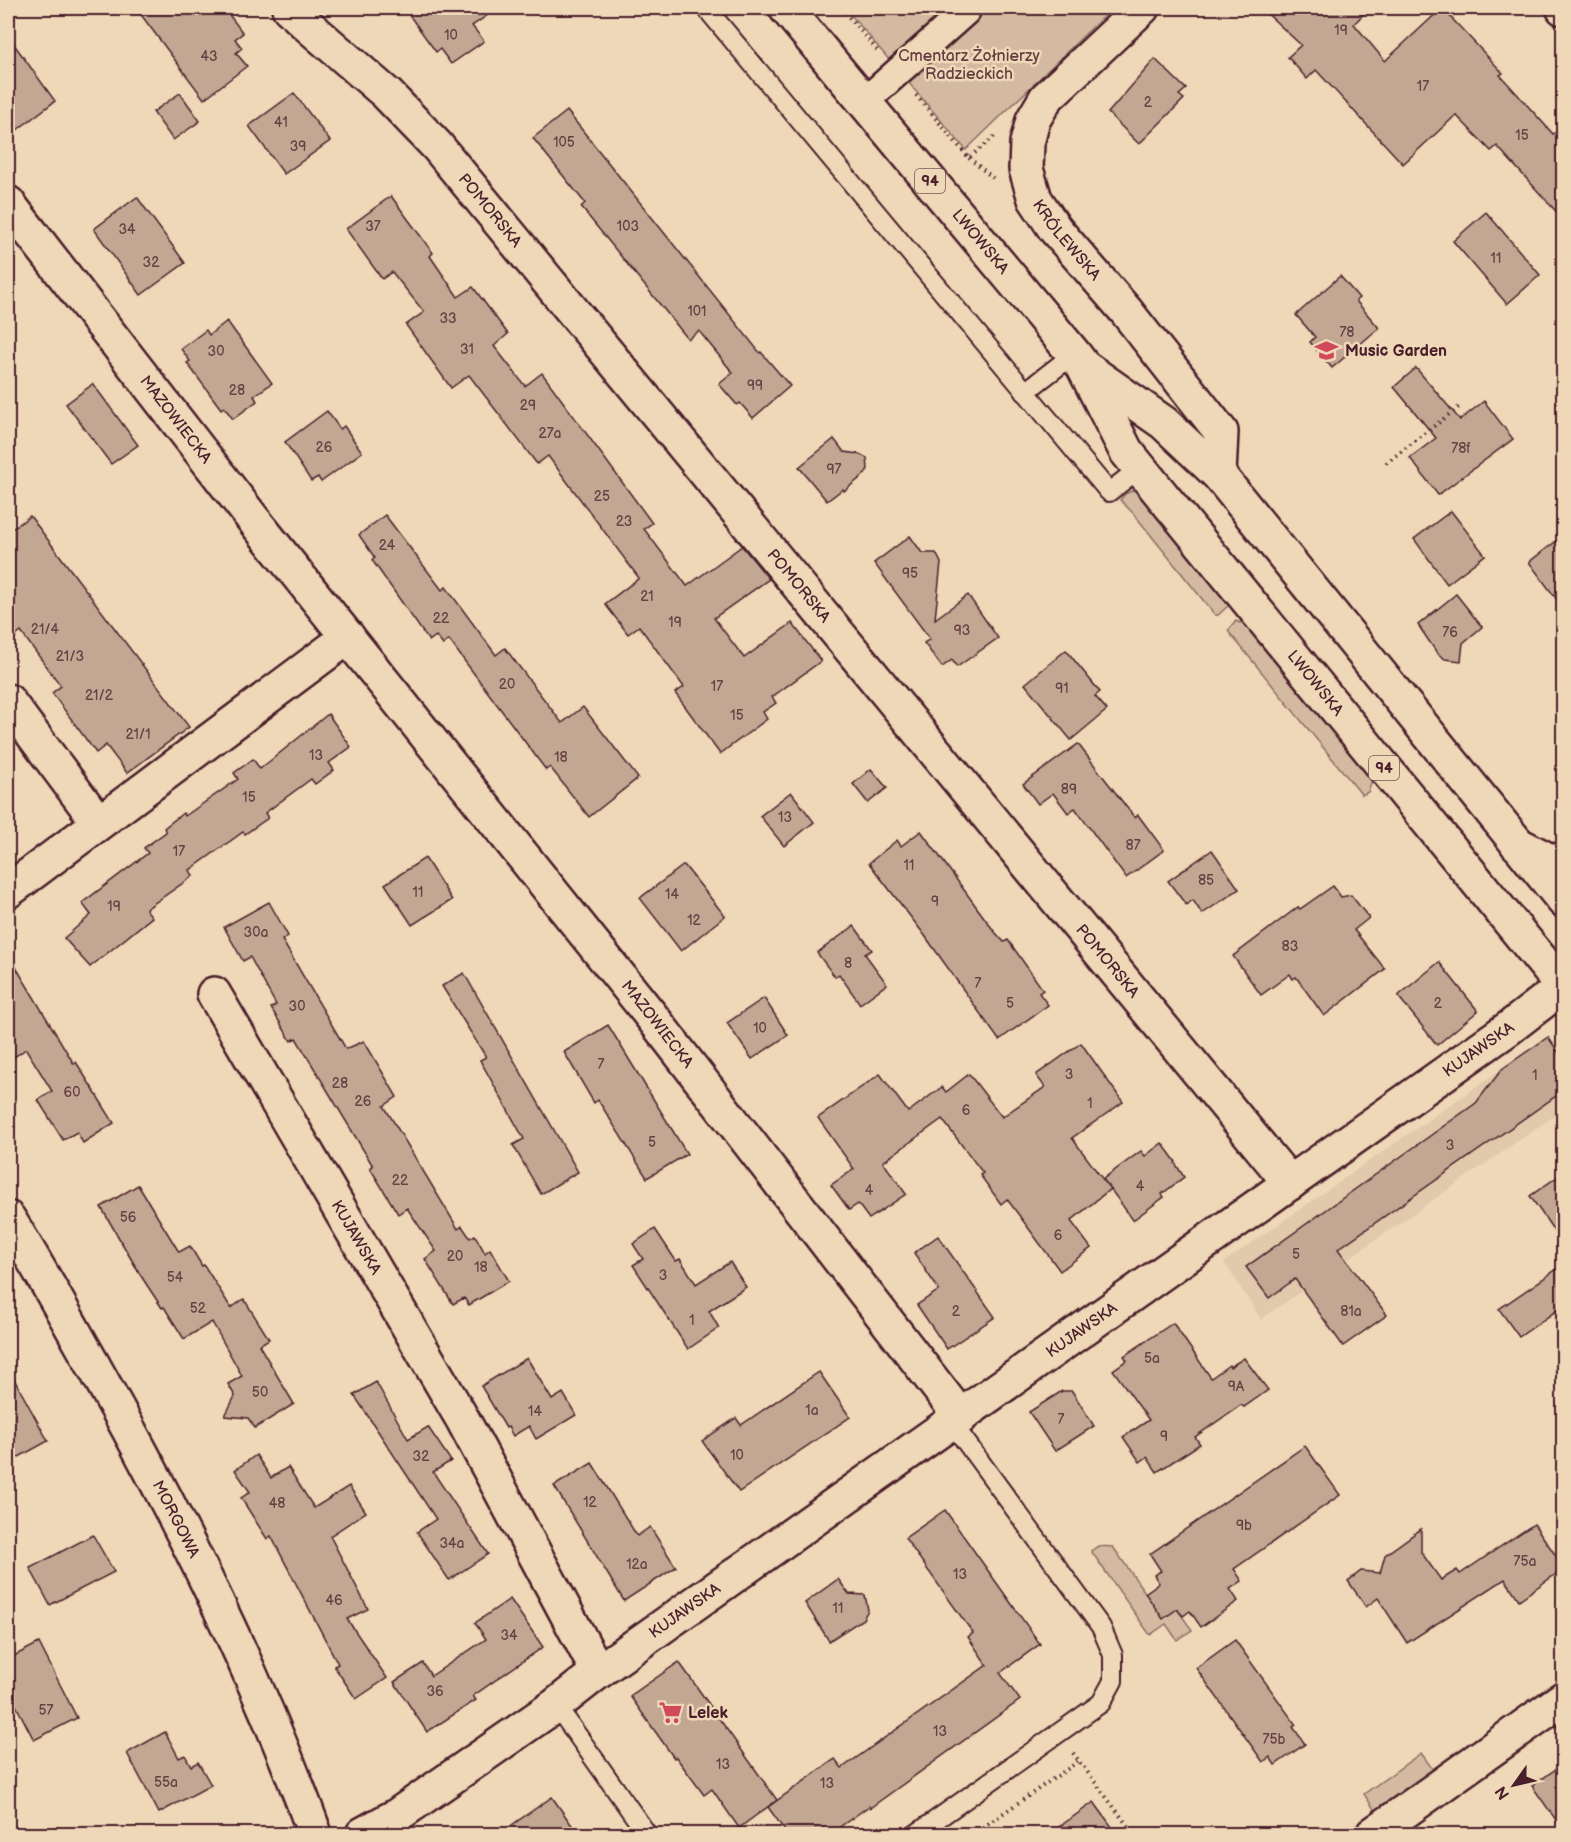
<svg xmlns="http://www.w3.org/2000/svg" width="1571" height="1842" font-family="'Balsamiq Sans',sans-serif">
<rect width="100%" height="100%" fill="#eed8b7"/>
<filter id="ink" filterUnits="userSpaceOnUse"><feTurbulence type="fractalNoise" baseFrequency=".0167" numOctaves="2"/><feDisplacementMap in="SourceGraphic" scale="12" xChannelSelector="R" yChannelSelector="G"/><feConvolveMatrix kernelMatrix="1 2 1 2 8 2 1 2 1" color-interpolation-filters="sRGB"/></filter>
<g filter="url(#ink)">
<!-- built -->
<polygon fill="#e1c9ac" points="1549,1036 1563,1053 1563,1110 1261,1319 1224,1262"/>
<!-- green -->
<g fill="#d3baa0" stroke="#8e6c66" stroke-width="1.5">
<polygon points="845,8 1112,8 966,150"/>
<polygon points="1136,489 1229,605 1218,615 1215,615 1133,513 1120,500 1125,494"/>
<polygon points="1242,620 1372,780 1368,792 1362,795 1228,631 1236,621 1240,623"/>
<polygon points="1098,1546 1113,1547 1163,1618 1177,1609 1192,1630 1177,1640 1166,1624 1150,1635 1091,1551"/>
<polygon points="1421,1753 1434,1771 1376,1812 1364,1794"/>
</g>
<!-- building -->
<g fill="#c2a792" stroke="#4a1f2b" stroke-width="1.5">
<polygon points="136,8 224,8 243,33 235,39 242,48 236,53 247,66 204,99"/>
<polygon points="404,8 498,8 472,26 484,41 451,64 440,49 436,52"/>
<polygon points="1261,8 1369,8 1354,24 1385,61 1442,8 1503,73 1500,75 1553,134 1563,127 1563,219 1497,146 1491,151 1456,115 1403,164 1316,70 1307,79 1288,57 1301,45"/>
<polygon points="8,36 55,101 17,130 8,117"/>
<polygon points="1155,59 1186,89 1179,95 1184,99 1139,144 1108,113"/>
<polygon points="180,93 200,121 173,140 153,112"/>
<polygon points="294,93 330,141 284,174 249,126"/>
<polygon points="567,111 760,353 761,352 790,386 753,418 740,403 737,405 719,384 733,373 699,331 688,339 581,207 585,203 533,138"/>
<polygon points="391,196 433,253 430,256 458,297 473,287 508,334 494,346 525,386 542,373 652,523 644,529 687,586 742,546 769,579 714,618 744,658 792,623 821,661 772,697 776,703 763,712 767,719 720,754 675,693 684,687 639,626 628,634 605,604 639,578 548,456 537,464 469,375 451,388 406,325 424,312 392,272 382,279 346,229"/>
<polygon points="137,197 185,263 141,295 94,229"/>
<polygon points="1486,212 1540,275 1507,304 1453,241"/>
<polygon points="1340,276 1359,298 1356,301 1379,328 1332,368 1310,342 1315,337 1296,315"/>
<polygon points="227,321 272,383 254,396 257,401 233,419 224,407 221,409 187,363 190,361 181,349 206,330 209,335"/>
<polygon points="1416,368 1460,420 1484,401 1513,439 1438,495 1410,458 1436,438 1394,387"/>
<polygon points="93,384 138,445 111,464 66,404"/>
<polygon points="327,411 340,429 344,426 362,452 321,482 318,477 311,481 285,442"/>
<polygon points="834,439 844,452 859,454 867,458 868,469 865,474 844,491 843,489 827,501 799,467"/>
<polygon points="1451,511 1485,555 1447,584 1414,539"/>
<polygon points="385,515 442,590 446,587 496,655 505,648 562,723 583,707 638,778 589,817 550,767 546,770 449,640 443,645 436,636 429,641 372,560 375,558 359,535"/>
<polygon points="30,516 189,727 127,773 106,745 96,753 52,693 61,686 21,632 8,642 8,532"/>
<polygon points="910,536 922,553 936,553 941,563 935,619 968,595 998,638 957,667 952,660 942,667 924,643 930,639 874,563"/>
<polygon points="1563,536 1563,608 1529,562"/>
<polygon points="1456,594 1482,627 1463,643 1461,661 1445,659 1437,653 1418,625"/>
<polygon points="1066,650 1100,692 1095,696 1107,710 1071,740 1025,684"/>
<polygon points="328,714 351,747 329,763 334,770 315,784 311,779 265,813 268,818 245,834 243,832 190,870 193,876 146,909 152,917 90,967 64,938 91,915 82,903 148,853 144,848 166,832 164,828 183,813 185,816 238,779 234,773 253,759 260,769"/>
<polygon points="1078,744 1135,818 1138,815 1164,850 1126,878 1075,808 1068,813 1053,793 1038,804 1023,784"/>
<polygon points="871,769 887,788 868,803 853,784"/>
<polygon points="791,792 814,822 784,846 760,816"/>
<polygon points="921,831 994,931 1004,942 1008,940 1043,990 1039,993 1048,1005 999,1040 923,933 869,863 897,840 901,846"/>
<polygon points="1212,850 1239,889 1202,914 1193,900 1186,905 1168,881"/>
<polygon points="425,858 452,900 412,925 385,884"/>
<polygon points="684,865 725,916 681,951 640,898"/>
<polygon points="1333,886 1341,897 1351,895 1369,918 1354,930 1385,969 1324,1016 1296,977 1293,979 1290,974 1261,995 1233,956 1298,907 1300,909"/>
<polygon points="269,902 288,936 282,940 346,1049 364,1041 397,1097 384,1106 458,1229 462,1226 470,1238 475,1235 485,1253 490,1249 509,1281 469,1305 464,1298 453,1304 425,1259 436,1251 407,1208 398,1214 370,1168 373,1166 296,1038 291,1041 271,1008 276,1005 250,957 243,961 224,927"/>
<polygon points="854,926 872,950 865,954 887,984 860,1004 839,974 835,977 817,953"/>
<polygon points="8,954 74,1064 76,1062 114,1123 83,1143 77,1132 63,1140 38,1100 52,1091 26,1049 8,1061"/>
<polygon points="1439,962 1478,1011 1437,1045 1398,996"/>
<polygon points="464,973 578,1172 541,1194 513,1145 524,1139 480,1060 486,1057 442,986"/>
<polygon points="764,998 788,1035 752,1059 727,1023"/>
<polygon points="608,1025 687,1154 647,1178 598,1100 594,1103 564,1052"/>
<polygon points="1548,1037 1563,1059 1563,1091 1338,1249 1387,1315 1343,1346 1295,1279 1269,1298 1246,1267 1476,1103 1502,1069"/>
<polygon points="1081,1043 1123,1102 1072,1138 1110,1189 1071,1221 1091,1248 1060,1271 1007,1199 1001,1204 980,1175 983,1173 942,1119 883,1162 906,1194 869,1219 858,1204 849,1210 831,1185 854,1169 818,1118 880,1074 908,1112 942,1087 946,1092 969,1074 1002,1117 1045,1087 1036,1075"/>
<polygon points="1162,1143 1176,1162 1175,1163 1184,1177 1162,1194 1164,1197 1133,1220 1103,1179 1141,1151 1145,1156"/>
<polygon points="1563,1173 1563,1244 1530,1196"/>
<polygon points="138,1185 179,1252 190,1246 202,1266 204,1265 231,1308 244,1299 269,1339 259,1345 294,1404 255,1428 248,1418 225,1416 235,1396 228,1384 242,1376 212,1322 184,1339 164,1307 162,1308 141,1276 101,1207"/>
<polygon points="655,1229 676,1261 680,1259 696,1284 730,1262 746,1287 709,1311 719,1328 688,1349 633,1265 643,1259 633,1244"/>
<polygon points="938,1236 995,1317 947,1349 917,1305 939,1290 914,1253"/>
<polygon points="1563,1265 1563,1306 1519,1337 1499,1309"/>
<polygon points="1173,1323 1211,1378 1229,1365 1230,1367 1244,1358 1268,1390 1244,1407 1241,1405 1195,1437 1200,1444 1157,1472 1147,1457 1140,1462 1123,1437 1149,1420 1113,1370 1127,1360 1124,1356"/>
<polygon points="527,1358 552,1400 563,1393 576,1415 536,1439 529,1426 513,1436 508,1427 506,1428 481,1386"/>
<polygon points="8,1368 48,1441 8,1463"/>
<polygon points="819,1372 850,1417 739,1492 702,1441 736,1418 741,1425"/>
<polygon points="376,1382 408,1439 428,1427 451,1461 433,1472 488,1554 449,1580 417,1532 436,1519 354,1395"/>
<polygon points="1062,1391 1072,1391 1094,1426 1055,1451 1029,1412"/>
<polygon points="1305,1446 1340,1495 1234,1569 1242,1581 1230,1589 1238,1601 1201,1627 1190,1611 1183,1616 1177,1609 1163,1619 1145,1593 1159,1583 1154,1575 1161,1571 1150,1554"/>
<polygon points="256,1455 271,1478 288,1467 314,1508 349,1486 366,1512 330,1536 368,1609 347,1619 387,1678 356,1699 334,1666 338,1664 271,1536 267,1539 241,1498 250,1492 235,1470"/>
<polygon points="592,1463 637,1536 650,1527 676,1567 624,1601 554,1486"/>
<polygon points="945,1510 1040,1644 1000,1673 1020,1700 870,1808 869,1806 830,1834 787,1834 768,1807 835,1759 842,1768 987,1665 968,1637 973,1633 905,1538"/>
<polygon points="1534,1524 1563,1566 1563,1569 1519,1600 1505,1579 1407,1643 1378,1598 1366,1607 1348,1581 1361,1571 1380,1573 1385,1555 1421,1529 1421,1552 1441,1580 1457,1570 1460,1574"/>
<polygon points="93,1535 114,1572 50,1605 30,1568"/>
<polygon points="838,1579 849,1594 865,1595 868,1610 863,1619 829,1641 805,1603"/>
<polygon points="510,1599 543,1647 473,1696 476,1700 427,1732 394,1682 423,1663 431,1676 486,1639 475,1623"/>
<polygon points="1235,1640 1296,1725 1293,1727 1305,1744 1275,1765 1270,1757 1263,1762 1196,1668"/>
<polygon points="39,1643 77,1718 34,1740 8,1690 8,1659"/>
<polygon points="679,1662 777,1800 739,1828 712,1789 704,1795 676,1757 674,1758 630,1696"/>
<polygon points="165,1732 179,1758 185,1755 191,1766 198,1762 211,1785 159,1813 127,1753"/>
<polygon points="1563,1764 1563,1830 1532,1786"/>
<polygon points="552,1797 578,1834 499,1834"/>
<polygon points="1094,1802 1117,1834 1049,1834"/>
</g>
<g fill="none" stroke-linecap="round" stroke-linejoin="round">
<defs>
<g id="service">
<polyline points="706,8 1109,492 1140,468"/>
<polyline points="1025,392 1074,354"/>
<polyline points="556,1705 647,1834"/>
<polyline points="916,1834 1101,1703 1113,1681 1113,1655 1101,1627 952,1423"/>
</g>
<polyline id="pedestrian" points="864,102 966,11"/>
<g id="minor">
<path id="s1" d="M289 8 305 23 387 94 437 146 1290 1183"/>
<path id="s2" d="M1142 8 1046 98 1033 120 1027 143 1026 169 1035 199 1055 229 1126 311 1221 432 1219 475"/>
<polyline points="1563,8 1564,8"/>
<path id="s3" d="M8 203 253 519 652 1017 961 1417"/>
<polyline points="8,701 98,822"/>
<polyline points="8,891 348,637"/>
<path id="s4" d="M214 994 463 1420 598 1672"/>
<path id="s5" d="M8 1218C38 1265 64 1314 92 1363 177 1514 256 1671 315 1834"/>
<path id="s6" d="M363 1834 396 1816 556 1705 598 1672 1509 1028 1562 987"/>
<polyline points="1373,1834 1564,1698"/>
</g>
<polyline id="tertiary" points="1517,844 1564,868"/>
<g id="primary">
<path id="s7" d="M786 8 1074 354 1083 366 1126 451 1564 988"/>
<polyline points="1087,369 1164,423 1219,475 1564,901"/>
</g>
</defs>
<!-- service casing -->
<use href="#service" stroke="#4a1f2b" stroke-width="22"/>
<!-- pedestrian casing -->
<use href="#pedestrian" stroke="#4a1f2b" stroke-width="32"/>
<!-- minor casing -->
<use href="#minor" stroke="#4a1f2b" stroke-width="38"/>
<!-- tertiary casing -->
<use href="#tertiary" stroke="#4a1f2b" stroke-width="38"/>
<!-- primary casing -->
<use href="#primary" stroke="#4a1f2b" stroke-width="38"/>
<!-- path -->
<g stroke="#4a1f2b" stroke-width="4" stroke-dasharray="1.5 4.5" stroke-linecap="butt">
<polyline points="841,8 878,51"/>
<polyline points="916,95 969,158 995,136"/>
<polyline points="969,158 993,178"/>
<polyline points="1386,463 1459,407"/>
<polyline points="1073,1753 1134,1834"/>
<polyline points="973,1834 1079,1761"/>
</g>
<!-- service -->
<use href="#service" stroke="#eed8b7" stroke-width="18"/>
<!-- pedestrian -->
<use href="#pedestrian" stroke="#eed8b7" stroke-width="27"/>
<!-- minor -->
<use href="#minor" stroke="#eed8b7" stroke-width="33"/>
<!-- tertiary -->
<use href="#tertiary" stroke="#eed8b7" stroke-width="33"/>
<!-- primary -->
<use href="#primary" stroke="#eed8b7" stroke-width="33"/>
</g>
</g>
<!-- icons -->
<defs>
<symbol id="school-bare" viewBox="-9 -9 18 18"><path d="M0-5L7-2L0 1L-7-2ZM-4 1L0 2.5L4 1V4Q0 6-4 4Z" fill="#d1495b" stroke="#eed8b7" stroke-width="2.5" paint-order="stroke"/></symbol>
<symbol id="supermarket-bare" viewBox="-9 -9 18 18"><path d="M-6-5.5h2.5l.6 2H6L4.5 2H-2.5L-4.4-4H-6ZM-1.5 3.2a1.3 1.3 0 1 0 .1 0ZM3 3.2a1.3 1.3 0 1 0 .1 0Z" fill="#d1495b" stroke="#eed8b7" stroke-width="2.5" paint-order="stroke"/></symbol>
</defs>
<g fill-rule="evenodd">
<use href="#school-bare" x="1310" y="334" width="33" height="33"/>
<use href="#supermarket-bare" x="654" y="1696" width="33" height="33"/>
</g>
<g text-anchor="middle" dominant-baseline="central" stroke-width="5" stroke-linejoin="round" paint-order="stroke">
<!-- number labels -->
<g font-size="14" fill="#684145">
<text x="1341" y="30">19</text>
<text x="451" y="35">10</text>
<text x="209" y="56">43</text>
<text x="1423" y="86">17</text>
<text x="1148" y="102">2</text>
<text x="281" y="122">41</text>
<text x="1522" y="135">15</text>
<text x="564" y="142">105</text>
<text x="298" y="146">39</text>
<text x="373" y="226">37</text>
<text x="628" y="226">103</text>
<text x="127" y="229">34</text>
<text x="1496" y="258">11</text>
<text x="151" y="262">32</text>
<text x="697" y="311">101</text>
<text x="448" y="318">33</text>
<text x="1347" y="332">78</text>
<text x="467" y="349">31</text>
<text x="216" y="351">30</text>
<text x="755" y="385">99</text>
<text x="237" y="390">28</text>
<text x="528" y="405">29</text>
<text x="550" y="433">27a</text>
<text x="324" y="447">26</text>
<text x="1461" y="448">78f</text>
<text x="834" y="469">97</text>
<text x="602" y="496">25</text>
<text x="624" y="521">23</text>
<text x="387" y="545">24</text>
<text x="910" y="573">95</text>
<text x="647" y="596">21</text>
<text x="441" y="618">22</text>
<text x="675" y="622">19</text>
<text x="45" y="629">21/4</text>
<text x="962" y="630">93</text>
<text x="1450" y="632">76</text>
<text x="70" y="656">21/3</text>
<text x="507" y="684">20</text>
<text x="717" y="686">17</text>
<text x="1062" y="688">91</text>
<text x="99" y="695">21/2</text>
<text x="737" y="715">15</text>
<text x="138" y="734">21/1</text>
<text x="316" y="755">13</text>
<text x="561" y="757">18</text>
<text x="1069" y="789">89</text>
<text x="249" y="797">15</text>
<text x="785" y="817">13</text>
<text x="1133" y="845">87</text>
<text x="179" y="851">17</text>
<text x="909" y="865">11</text>
<text x="1206" y="880">85</text>
<text x="418" y="892">11</text>
<text x="672" y="894">14</text>
<text x="935" y="901">9</text>
<text x="114" y="906">19</text>
<text x="694" y="920">12</text>
<text x="256" y="932">30a</text>
<text x="1290" y="946">83</text>
<text x="848" y="963">8</text>
<text x="978" y="983">7</text>
<text x="1010" y="1003">5</text>
<text x="1438" y="1003">2</text>
<text x="297" y="1006">30</text>
<text x="760" y="1028">10</text>
<text x="601" y="1064">7</text>
<text x="1069" y="1074">3</text>
<text x="1535" y="1075">1</text>
<text x="340" y="1083">28</text>
<text x="72" y="1092">60</text>
<text x="363" y="1101">26</text>
<text x="1090" y="1103">1</text>
<text x="966" y="1110">6</text>
<text x="652" y="1142">5</text>
<text x="1450" y="1145">3</text>
<text x="400" y="1180">22</text>
<text x="1140" y="1186">4</text>
<text x="869" y="1190">4</text>
<text x="128" y="1217">56</text>
<text x="1058" y="1235">6</text>
<text x="1296" y="1254">5</text>
<text x="455" y="1256">20</text>
<text x="481" y="1267">18</text>
<text x="663" y="1275">3</text>
<text x="175" y="1277">54</text>
<text x="198" y="1308">52</text>
<text x="956" y="1311">2</text>
<text x="1351" y="1311">81a</text>
<text x="692" y="1320">1</text>
<text x="1152" y="1358">5a</text>
<text x="1236" y="1386">9A</text>
<text x="260" y="1392">50</text>
<text x="812" y="1410">1a</text>
<text x="535" y="1411">14</text>
<text x="1061" y="1419">7</text>
<text x="1164" y="1436">9</text>
<text x="737" y="1455">10</text>
<text x="421" y="1456">32</text>
<text x="590" y="1502">12</text>
<text x="277" y="1503">48</text>
<text x="1244" y="1525">9b</text>
<text x="452" y="1543">34a</text>
<text x="1525" y="1561">75a</text>
<text x="637" y="1564">12a</text>
<text x="960" y="1574">13</text>
<text x="334" y="1600">46</text>
<text x="838" y="1608">11</text>
<text x="509" y="1635">34</text>
<text x="435" y="1691">36</text>
<text x="46" y="1710">57</text>
<text x="940" y="1731">13</text>
<text x="1274" y="1739">75b</text>
<text x="723" y="1764">13</text>
<text x="166" y="1782">55a</text>
<text x="827" y="1783">13</text>
</g>
<!-- shield labels -->
<g fill="#eed8b7" stroke="#7b5655" stroke-width="1.5">
<rect x="915" y="169" width="30" height="24" rx="4.5"/>
<rect x="1369" y="756" width="30" height="24" rx="4.5"/>
</g>
<g font-size="15" font-weight="bold" fill="#4a1f2b">
<text x="930" y="181">94</text>
<text x="1384" y="768">94</text>
</g>
<!-- park labels -->
<g font-size="16" fill="#653e42" stroke="#eed8b7">
<text x="969" y="56">Cmentarz Żołnierzy<tspan x="969" dy="18">Radzieckich</tspan></text>
</g>
<!-- street labels -->
<g font-size="16" fill="#4a1f2b" stroke="#eed8b7">
<text stroke="none"><textPath href="#s1" startOffset="286">POMORSKA</textPath></text>
<text stroke="none"><textPath href="#s2" startOffset="290">KRÓLEWSKA</textPath></text>
<text stroke="none"><textPath href="#s7" startOffset="304">LWOWSKA</textPath></text>
<text stroke="none"><textPath href="#s3" startOffset="274">MAZOWIECKA</textPath></text>
<text stroke="none"><textPath href="#s1" startOffset="772">POMORSKA</textPath></text>
<text stroke="none"><textPath href="#s7" startOffset="860">LWOWSKA</textPath></text>
<text stroke="none"><textPath href="#s1" startOffset="1258">POMORSKA</textPath></text>
<text stroke="none"><textPath href="#s3" startOffset="1047">MAZOWIECKA</textPath></text>
<text stroke="none"><textPath href="#s6" startOffset="1364">KUJAWSKA</textPath></text>
<text stroke="none"><textPath href="#s4" startOffset="282">KUJAWSKA</textPath></text>
<text stroke="none"><textPath href="#s6" startOffset="878">KUJAWSKA</textPath></text>
<text stroke="none"><textPath href="#s5" startOffset="345">MORGOWA</textPath></text>
<text stroke="none"><textPath href="#s6" startOffset="392">KUJAWSKA</textPath></text>
</g>
<!-- poi labels -->
<g font-size="16" font-weight="bold" fill="#4a1f2b" stroke="#eed8b7" text-anchor="start">
<text x="1345" y="351">Music Garden</text>
<text x="688" y="1713">Lelek</text>
</g>
</g>
<!-- margin -->
<rect width="1571" height="1842" fill="none" stroke="#eed8b7" stroke-width="30"/>
<rect x="15" y="15" width="1541" height="1812" fill="none" stroke="#4a1f2b" stroke-width="2" filter="url(#ink)"/>
<!-- north arrow -->
<g transform="translate(1514 1785) rotate(236)" stroke="#eed8b7" stroke-width="4.5" paint-order="stroke">
<path d="M0-4.5L10 22L0 15L-10 22Z" fill="#4a1f2b"/>
<text y="-9" font-size="16" font-weight="bold" text-anchor="middle" fill="#4a1f2b">N</text>
</g>
</svg>
